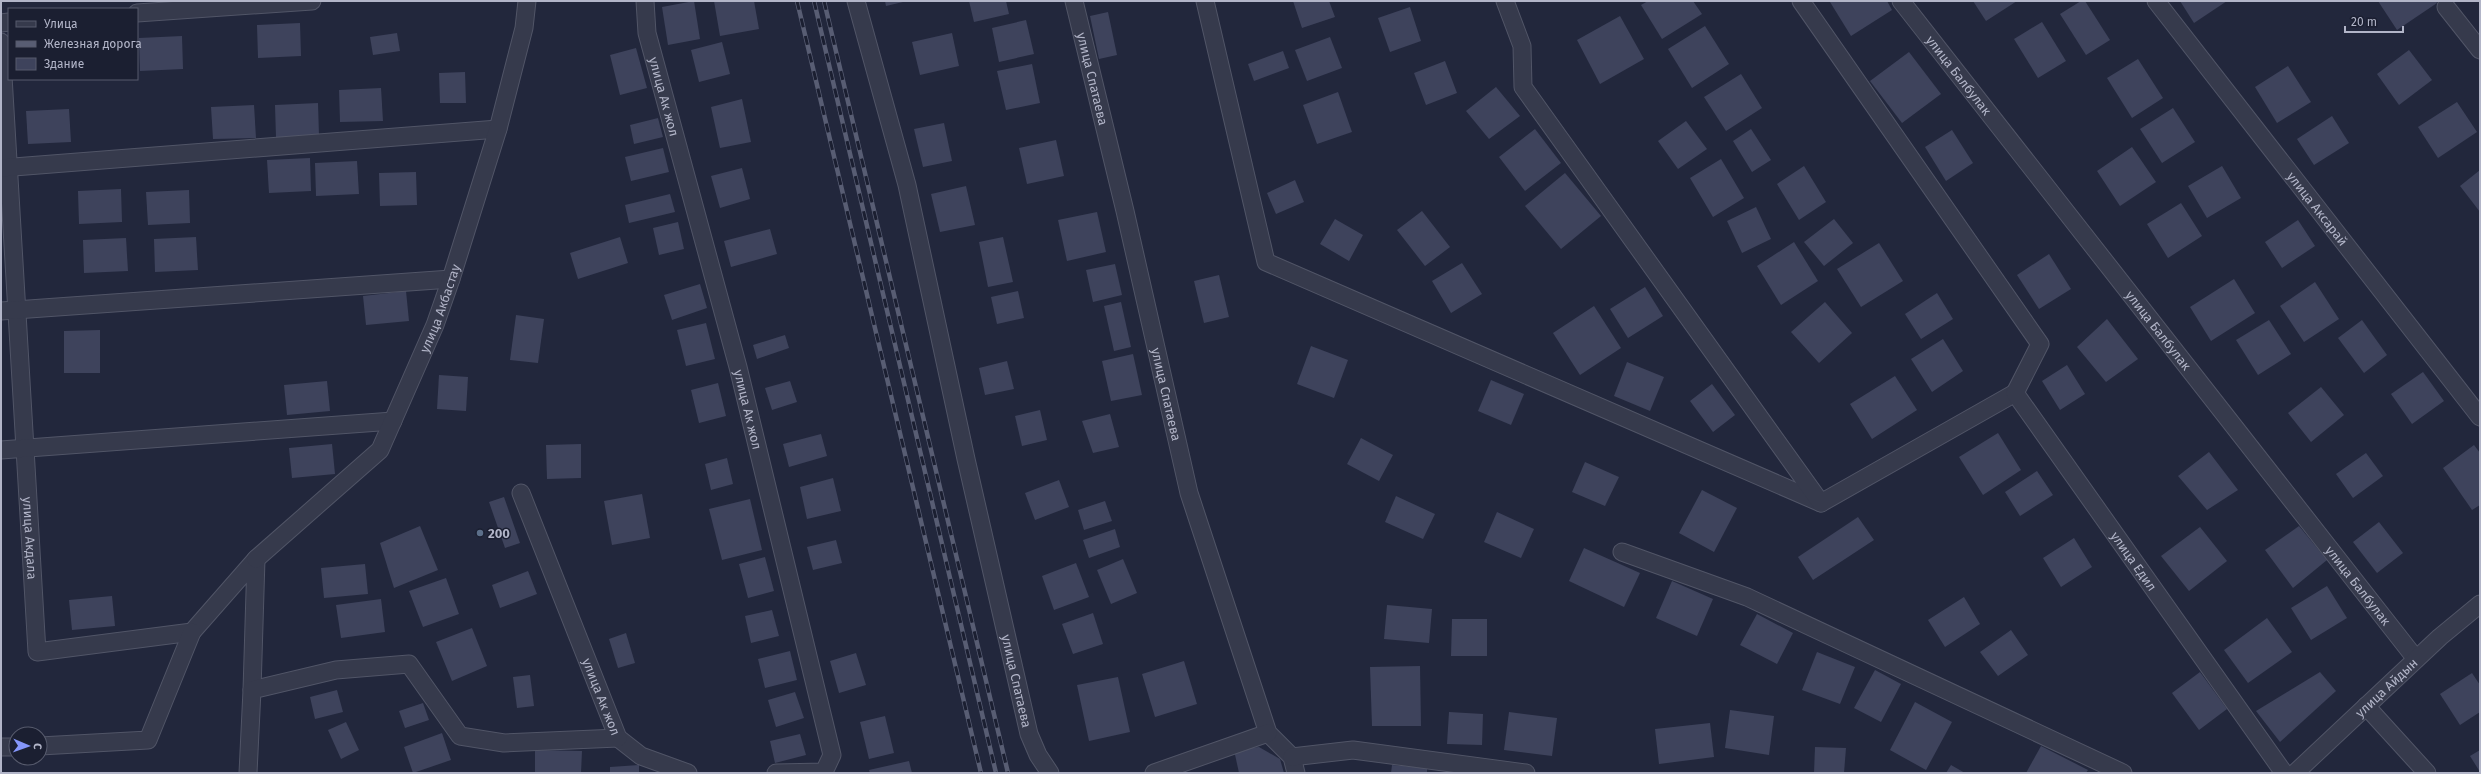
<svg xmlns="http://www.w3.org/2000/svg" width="2481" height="774" font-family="'Fira Sans',sans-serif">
<rect width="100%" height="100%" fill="#22273c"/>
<!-- building -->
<g fill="#3e435c">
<polygon points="694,1 700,39 668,45 662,7"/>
<polygon points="714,1 754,1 759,29 720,36"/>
<polygon points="885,1 903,1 903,2 886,6"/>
<polygon points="969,1 1006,1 1009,14 974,22"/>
<polygon points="1293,1 1329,1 1335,17 1302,28"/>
<polygon points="1648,1 1693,1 1702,14 1662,39 1641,5"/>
<polygon points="1831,1 1887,1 1892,10 1851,36 1830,2"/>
<polygon points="1973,1 2017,1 1986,21"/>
<polygon points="2081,1 2085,1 2110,40 2086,55 2060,14"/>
<polygon points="2180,1 2227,1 2194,23"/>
<polygon points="2378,1 2436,1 2437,3 2397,30"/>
<polygon points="1410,7 1421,41 1390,52 1378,18"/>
<polygon points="1108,12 1117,55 1099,59 1090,16"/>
<polygon points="1620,16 1644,59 1600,84 1577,40"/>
<polygon points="1026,20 1034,54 999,62 992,28"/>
<polygon points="2042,22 2066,61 2038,78 2014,39"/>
<polygon points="300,23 301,56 258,58 257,25"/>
<polygon points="1705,26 1729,64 1692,88 1668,49"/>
<polygon points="397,33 400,51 373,55 370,37"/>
<polygon points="952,33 959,66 920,75 912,42"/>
<polygon points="182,36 183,69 140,71 139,38"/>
<polygon points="1330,37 1342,68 1307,81 1295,50"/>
<polygon points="722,42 730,74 699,82 691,50"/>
<polygon points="636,48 647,88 620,95 610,55"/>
<polygon points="2409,50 2432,80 2399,105 2377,74"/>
<polygon points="1283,51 1289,68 1254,81 1248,64"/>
<polygon points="1909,52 1941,94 1902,123 1870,81"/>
<polygon points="2138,59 2163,98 2132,118 2107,78"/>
<polygon points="1445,61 1457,93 1426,105 1414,73"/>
<polygon points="1032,64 1040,103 1006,110 997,71"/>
<polygon points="2288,66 2311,102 2277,123 2255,87"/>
<polygon points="465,72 466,103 440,103 439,73"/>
<polygon points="1741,74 1762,108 1726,131 1704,97"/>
<polygon points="1496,87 1520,116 1489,139 1466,111"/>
<polygon points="381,88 383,121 340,122 339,90"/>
<polygon points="1338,92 1352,132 1317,144 1303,105"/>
<polygon points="742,99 751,142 720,148 711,107"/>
<polygon points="2457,102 2477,132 2438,158 2418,127"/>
<polygon points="318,103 319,136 276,138 275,105"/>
<polygon points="254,105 256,138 213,139 211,107"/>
<polygon points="2173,108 2195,142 2162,163 2140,129"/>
<polygon points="69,109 71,142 28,144 26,111"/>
<polygon points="2332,116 2349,143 2314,165 2297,139"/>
<polygon points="658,118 663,137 634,144 630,125"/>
<polygon points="1686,121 1707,149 1678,169 1658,141"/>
<polygon points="944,123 952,161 923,167 914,129"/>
<polygon points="1535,129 1561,163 1525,191 1499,157"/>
<polygon points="1751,129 1771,160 1752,172 1733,141"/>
<polygon points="1952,130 1973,163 1946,181 1925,147"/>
<polygon points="1056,140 1064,176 1027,184 1019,148"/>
<polygon points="2132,147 2156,182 2120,206 2097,171"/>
<polygon points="663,148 669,172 631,181 625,157"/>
<polygon points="310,158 311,191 269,193 267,160"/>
<polygon points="1721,159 1744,198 1713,217 1690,178"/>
<polygon points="357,161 359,194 316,196 315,163"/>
<polygon points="1804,166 1826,202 1799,220 1777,184"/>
<polygon points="2222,166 2241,198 2207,218 2188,186"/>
<polygon points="742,168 750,199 720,208 711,176"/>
<polygon points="2480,170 2480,212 2460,186"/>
<polygon points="416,172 417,205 380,206 379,173"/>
<polygon points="1565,173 1601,216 1561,249 1525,206"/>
<polygon points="1295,180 1304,202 1276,214 1267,193"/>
<polygon points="966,186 975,225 940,232 931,194"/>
<polygon points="121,189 122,222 79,224 78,191"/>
<polygon points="189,190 190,223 148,225 146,192"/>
<polygon points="670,194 675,212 629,223 625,205"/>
<polygon points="2181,203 2202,236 2168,258 2147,224"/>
<polygon points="1756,207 1771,239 1742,253 1727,221"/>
<polygon points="1422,211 1450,247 1425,266 1397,230"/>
<polygon points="1097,212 1106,252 1067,261 1058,220"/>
<polygon points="1335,219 1363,235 1349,261 1320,244"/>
<polygon points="1834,219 1853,243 1824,266 1804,242"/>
<polygon points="2298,220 2315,246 2282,268 2265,242"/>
<polygon points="678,222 684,249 659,255 653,228"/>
<polygon points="770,229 777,254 731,267 724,241"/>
<polygon points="196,237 198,270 155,272 154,239"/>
<polygon points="620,237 628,263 578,279 570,253"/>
<polygon points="1003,237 1013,282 988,287 979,242"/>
<polygon points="126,238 128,271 84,273 83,240"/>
<polygon points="1794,242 1818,281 1781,305 1757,266"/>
<polygon points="1879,243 1903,281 1861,307 1837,269"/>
<polygon points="2049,254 2071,289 2039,309 2017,275"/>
<polygon points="1462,263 1482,294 1451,313 1432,281"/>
<polygon points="1115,264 1122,295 1093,302 1086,270"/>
<polygon points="1219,275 1229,317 1204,323 1194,281"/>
<polygon points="2234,279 2255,313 2211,341 2190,307"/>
<polygon points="2315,282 2339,319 2304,342 2280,306"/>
<polygon points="700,284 707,308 672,320 664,295"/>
<polygon points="1645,287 1663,316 1628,338 1610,309"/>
<polygon points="406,291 409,321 366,325 363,296"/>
<polygon points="1018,291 1024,318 997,324 991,297"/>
<polygon points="1937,293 1953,319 1921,339 1905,314"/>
<polygon points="1121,302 1131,347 1114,351 1104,306"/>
<polygon points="1825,302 1852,333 1819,363 1791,332"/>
<polygon points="1594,306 1621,348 1580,375 1553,333"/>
<polygon points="516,315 544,319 538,363 510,360"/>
<polygon points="2107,319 2138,359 2106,382 2077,347"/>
<polygon points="2269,320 2291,354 2258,375 2236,340"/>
<polygon points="2362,320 2387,355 2364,373 2338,338"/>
<polygon points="706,323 715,359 686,366 677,330"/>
<polygon points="100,330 100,373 64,373 64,331"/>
<polygon points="785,335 789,348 757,359 753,345"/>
<polygon points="1943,339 1963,371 1932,392 1911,359"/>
<polygon points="1311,346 1348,360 1334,398 1297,384"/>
<polygon points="1133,354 1142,395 1111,401 1102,361"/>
<polygon points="1007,361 1014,389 985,395 979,368"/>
<polygon points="1627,362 1664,377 1650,411 1614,396"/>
<polygon points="2067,365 2085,394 2060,410 2042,381"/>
<polygon points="2423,372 2444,401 2412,424 2391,394"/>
<polygon points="439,375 468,377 466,411 437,409"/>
<polygon points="1895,376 1917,410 1872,439 1850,404"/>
<polygon points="1491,380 1524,394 1511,425 1478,411"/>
<polygon points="327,381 330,411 287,415 284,385"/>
<polygon points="790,381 797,402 772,410 765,388"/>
<polygon points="718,383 726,416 699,423 691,390"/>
<polygon points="1712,384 1735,415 1713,432 1690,401"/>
<polygon points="2321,387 2344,415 2311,442 2288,413"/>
<polygon points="1040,410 1047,440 1022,446 1015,416"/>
<polygon points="1110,414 1119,447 1093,453 1082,421"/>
<polygon points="1998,433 2021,470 1983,495 1959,457"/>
<polygon points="821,434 827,456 789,467 783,444"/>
<polygon points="1361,438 1393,455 1379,481 1347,464"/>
<polygon points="332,444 335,474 292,478 289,448"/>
<polygon points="581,444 581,478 547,479 546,445"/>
<polygon points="2474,445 2480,453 2480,505 2472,510 2443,468"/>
<polygon points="2209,452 2238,490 2207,510 2178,476"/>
<polygon points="2366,453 2383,476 2353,498 2336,474"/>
<polygon points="727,458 733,484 711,490 705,464"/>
<polygon points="1585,462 1619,477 1605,506 1572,492"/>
<polygon points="2037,471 2053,495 2020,516 2005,492"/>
<polygon points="833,478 841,511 807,519 800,487"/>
<polygon points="1059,480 1069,507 1035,520 1025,493"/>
<polygon points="1702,490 1737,508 1714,552 1679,533"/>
<polygon points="642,494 650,538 612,545 604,501"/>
<polygon points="1396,496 1435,514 1423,539 1385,522"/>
<polygon points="504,497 520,543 505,548 489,502"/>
<polygon points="750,499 762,550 722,560 709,509"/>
<polygon points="1105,501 1112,521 1084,530 1078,510"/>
<polygon points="1497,512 1534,529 1521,558 1484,542"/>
<polygon points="1858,517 1874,540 1813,580 1798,557"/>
<polygon points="2379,522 2403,553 2377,573 2353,542"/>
<polygon points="420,526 438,570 394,588 380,543"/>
<polygon points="2299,526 2327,560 2293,588 2265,550"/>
<polygon points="2200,527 2227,561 2189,591 2161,556"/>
<polygon points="1115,529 1120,547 1089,558 1083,540"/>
<polygon points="2074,538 2092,567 2061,587 2043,558"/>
<polygon points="836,540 842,563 813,570 807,547"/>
<polygon points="1584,548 1640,573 1624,607 1569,581"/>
<polygon points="765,557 774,591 748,598 739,564"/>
<polygon points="1123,559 1137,593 1111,604 1097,570"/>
<polygon points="1076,563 1089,597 1054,610 1042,576"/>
<polygon points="365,564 368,594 324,598 321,568"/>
<polygon points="528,571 537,594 500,608 492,585"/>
<polygon points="446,578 459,614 423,627 409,591"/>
<polygon points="1672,581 1713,599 1697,636 1656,618"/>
<polygon points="2327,586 2347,618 2311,640 2291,608"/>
<polygon points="112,596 115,626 72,630 69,600"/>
<polygon points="1964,597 1980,624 1945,647 1928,620"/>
<polygon points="381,599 385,632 341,638 336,605"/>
<polygon points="1387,605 1432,609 1429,643 1384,639"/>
<polygon points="772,610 779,636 751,643 745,616"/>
<polygon points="1093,613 1103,644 1073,654 1062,624"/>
<polygon points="1757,614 1793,633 1777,664 1740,645"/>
<polygon points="2267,618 2292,652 2248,683 2224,650"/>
<polygon points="1452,619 1487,619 1487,656 1451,656"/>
<polygon points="472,628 487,666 452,681 436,642"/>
<polygon points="2011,630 2028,655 1998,676 1980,652"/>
<polygon points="626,633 635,663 618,668 609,639"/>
<polygon points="790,651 797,680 765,688 758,659"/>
<polygon points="1817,652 1855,667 1840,704 1802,690"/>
<polygon points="856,653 866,685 839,693 830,661"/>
<polygon points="1184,661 1197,704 1155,717 1142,674"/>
<polygon points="1420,666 1421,726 1372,726 1370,667"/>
<polygon points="1875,670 1901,684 1881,722 1854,708"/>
<polygon points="2200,672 2227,709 2199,730 2172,693"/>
<polygon points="2320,672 2336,691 2280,742 2256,711"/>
<polygon points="2472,673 2480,685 2480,712 2460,725 2440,694"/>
<polygon points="530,675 534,706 517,708 513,677"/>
<polygon points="1118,677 1130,732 1089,741 1077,685"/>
<polygon points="337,690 343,712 315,719 310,697"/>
<polygon points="795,692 804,718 776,727 768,700"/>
<polygon points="1915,702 1952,722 1926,770 1890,750"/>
<polygon points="423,703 429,720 405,728 399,711"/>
<polygon points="1730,710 1774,716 1769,755 1725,748"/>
<polygon points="1449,712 1483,714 1482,745 1447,744"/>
<polygon points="1509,712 1557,718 1552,756 1504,750"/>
<polygon points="885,716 894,753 869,759 860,722"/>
<polygon points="346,722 359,750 341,759 328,730"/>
<polygon points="1710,723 1714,757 1659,764 1655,729"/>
<polygon points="442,733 451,760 413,773 404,747"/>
<polygon points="800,734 806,755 775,763 770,741"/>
<polygon points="2041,746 2088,770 2086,773 2026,773"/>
<polygon points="1259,747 1280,759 1284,773 1239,773 1234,750"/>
<polygon points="1815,747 1846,748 1844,773 1814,773"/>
<polygon points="535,750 582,751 581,773 535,773"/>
<polygon points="2480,750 2480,772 2470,756"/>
<polygon points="909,761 912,773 870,773 869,770"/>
<polygon points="639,765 639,773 610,773 610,767"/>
<polygon points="1392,765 1427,768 1427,773 1391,773"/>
<polygon points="1951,765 1965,773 1946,773"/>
</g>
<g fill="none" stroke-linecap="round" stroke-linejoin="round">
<defs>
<g id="minor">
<path id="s1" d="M645 1 647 33 738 367 832 755 824 772 776 773"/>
<path id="s2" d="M856 1 907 185 966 459 1029 734 1038 755 1050 773"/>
<path id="s3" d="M1074 1 1125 211 1189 493 1268 733 1292 757 1296 773"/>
<polyline points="1205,1 1266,262 1821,503"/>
<polyline points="1505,1 1522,46 1523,87 1821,503 2015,393"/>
<path id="s4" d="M1801 1 2040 344 2015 393 2284 773"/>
<path id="s5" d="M1901 1 2416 659"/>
<path id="s6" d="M2156 1 2480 417"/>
<polyline points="2446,7 2480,50"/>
<polyline points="137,13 312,1"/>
<polyline points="1,23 9,22"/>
<path id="s7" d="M1 42 37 652 192 632 256 559 252 690"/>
<polyline points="1,168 498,129"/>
<polyline points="1,311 451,279"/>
<polyline points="1,450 393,421"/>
<path id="s8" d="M521 493 618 738 641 756 688 773"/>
<polyline points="1622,552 1747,597 2123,773"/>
<path id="s9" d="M256 559 380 450 435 325 451 279 498 129 524 28 527 1"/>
<polyline points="2366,706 2427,773"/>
<polyline points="40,746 148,740 192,632"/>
<polyline points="1,747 16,747"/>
<polyline points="1292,757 1353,750 1526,773"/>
<polyline points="248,773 252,690 336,670 409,664 460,736 504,743 618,738"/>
<polyline points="1154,773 1268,733"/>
<path id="s10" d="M2295 773 2440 637 2480 604"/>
</g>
</defs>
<!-- minor casing -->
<use href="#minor" stroke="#515567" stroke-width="19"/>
<!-- minor -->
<use href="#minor" stroke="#363a4c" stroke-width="17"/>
<defs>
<g id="rail">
<polyline points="797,1 981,773"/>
<polyline points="814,1 996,773"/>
<polyline points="824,1 1008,773"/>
</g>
</defs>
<!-- rail casing -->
<use href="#rail" stroke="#585d73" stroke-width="4.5"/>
<!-- rail -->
<use href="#rail" stroke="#1b1f31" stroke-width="3" stroke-dasharray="9" stroke-linecap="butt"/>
</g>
<!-- markers -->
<circle fill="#5c6f8a" stroke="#1b1f31" stroke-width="1.5" cx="480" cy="533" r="4"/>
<g text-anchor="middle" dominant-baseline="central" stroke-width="3" stroke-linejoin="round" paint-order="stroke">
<!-- street labels -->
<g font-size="13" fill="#b2b5c8" stroke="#1b1f31">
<text stroke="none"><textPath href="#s5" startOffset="94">улица Балбулак</textPath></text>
<text stroke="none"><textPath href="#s3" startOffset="80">улица Спатаева</textPath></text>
<text stroke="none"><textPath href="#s1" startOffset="98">улица Ак жол</textPath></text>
<text stroke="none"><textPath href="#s6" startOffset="263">улица Аксарай</textPath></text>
<text stroke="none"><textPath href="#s9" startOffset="319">улица Акбастау</textPath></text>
<text stroke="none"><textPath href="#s5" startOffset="418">улица Балбулак</textPath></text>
<text stroke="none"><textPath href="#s3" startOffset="404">улица Спатаева</textPath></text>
<text stroke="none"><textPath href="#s1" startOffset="422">улица Ак жол</textPath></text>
<text stroke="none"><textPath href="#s7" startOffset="497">улица Акдала</textPath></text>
<text stroke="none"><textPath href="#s4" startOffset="679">улица Едил</textPath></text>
<text stroke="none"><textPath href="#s5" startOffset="742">улица Балбулак</textPath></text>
<text stroke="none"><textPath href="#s2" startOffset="699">улица Спатаева</textPath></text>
<text stroke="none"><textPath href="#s10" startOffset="125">улица Айдын</textPath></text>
<text stroke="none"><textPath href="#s8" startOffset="219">улица Ак жол</textPath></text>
</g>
<!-- poi labels -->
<g font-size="13" font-weight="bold" fill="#b2b5c8" stroke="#1b1f31" text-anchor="start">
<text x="488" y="533">200</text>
</g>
</g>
<!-- border -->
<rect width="2481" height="774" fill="none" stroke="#b2b5c8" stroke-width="4"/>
<!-- legend -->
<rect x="8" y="8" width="130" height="72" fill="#1b1f31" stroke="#575b6d"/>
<rect x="16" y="21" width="20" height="6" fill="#363a4c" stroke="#575b6d"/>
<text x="44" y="28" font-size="12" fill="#b2b5c8">Улица</text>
<rect x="16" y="41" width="20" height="6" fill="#585d73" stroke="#575b6d"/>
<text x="44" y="48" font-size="12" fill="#b2b5c8">Железная дорога</text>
<rect x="16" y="58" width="20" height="12" fill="#3e435c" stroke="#575b6d"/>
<text x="44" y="68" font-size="12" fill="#b2b5c8">Здание</text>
<!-- north arrow -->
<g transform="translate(28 746) rotate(92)"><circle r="19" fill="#1b1f31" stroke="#575b6d"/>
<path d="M0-3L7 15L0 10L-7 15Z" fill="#8596f9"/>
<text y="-6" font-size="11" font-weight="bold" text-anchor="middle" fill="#b2b5c8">С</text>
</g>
<!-- scale -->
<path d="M2345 26v6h58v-6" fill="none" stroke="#b2b5c8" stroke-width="2"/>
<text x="2351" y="26" font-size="12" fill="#b2b5c8" stroke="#1b1f31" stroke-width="3" paint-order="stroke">20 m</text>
</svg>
